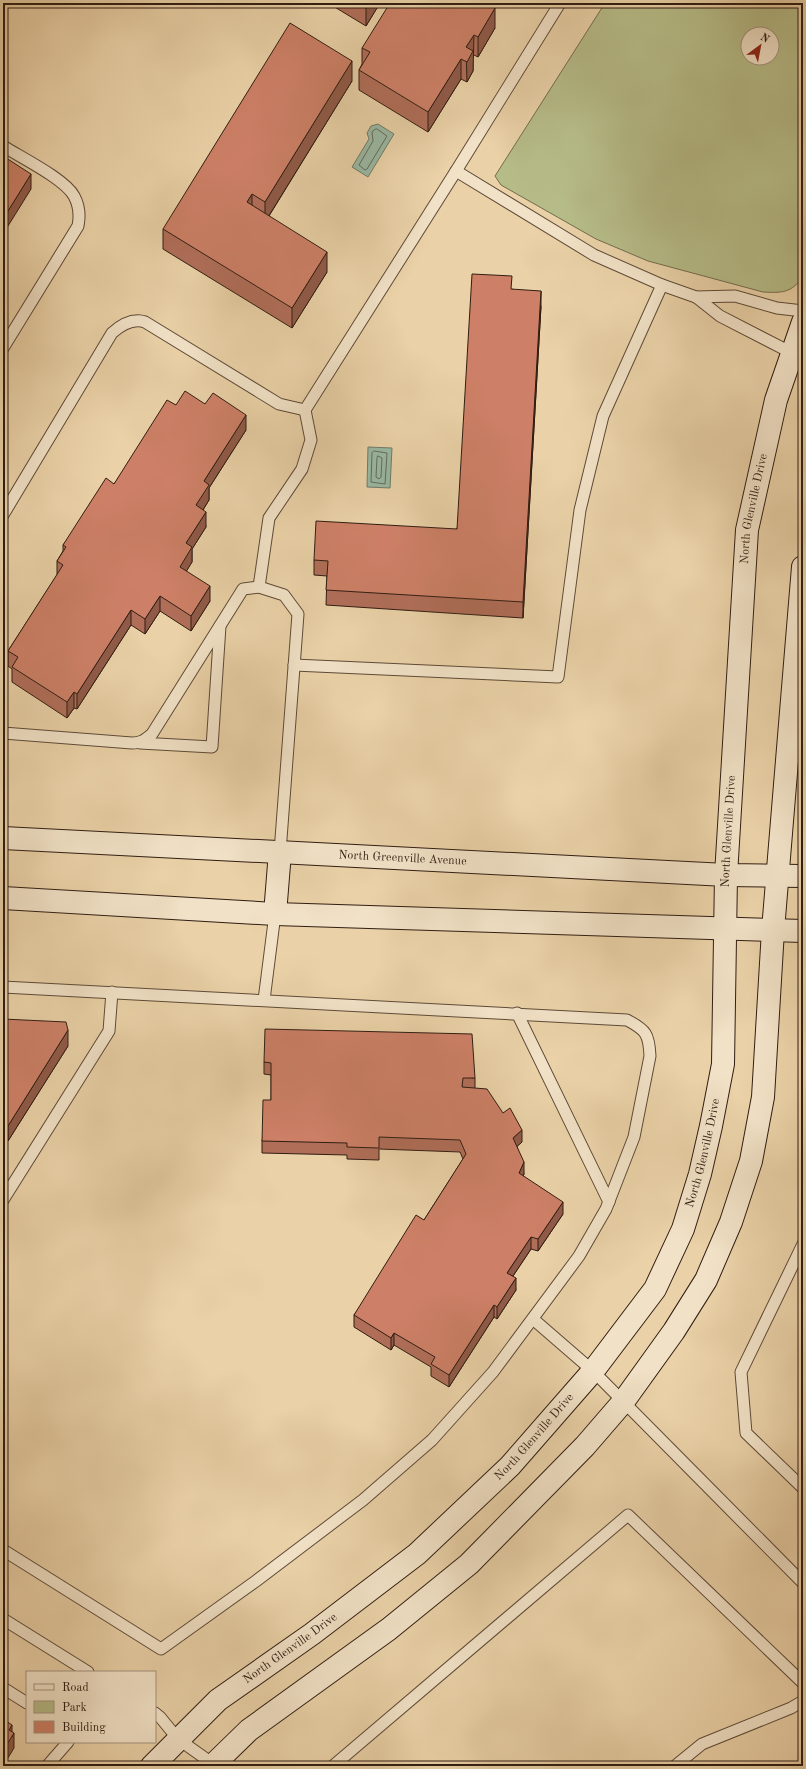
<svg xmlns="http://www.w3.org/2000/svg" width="806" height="1769" font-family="'Old Standard TT',serif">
<rect width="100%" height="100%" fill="#ead1a7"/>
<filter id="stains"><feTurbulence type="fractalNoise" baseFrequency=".005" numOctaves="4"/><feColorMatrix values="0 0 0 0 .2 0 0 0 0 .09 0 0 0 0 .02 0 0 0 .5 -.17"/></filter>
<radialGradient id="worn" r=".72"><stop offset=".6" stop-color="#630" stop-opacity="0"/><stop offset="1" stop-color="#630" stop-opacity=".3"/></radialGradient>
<!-- green -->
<path fill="#b6bc88" stroke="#736c4d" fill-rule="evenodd" d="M605 3H803V277C791 293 782 293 763 292L648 261 596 239 501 185 495 176ZM748 34H772V58H748Z"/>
<!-- water -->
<g fill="#99b8a3" stroke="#6f7a69">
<polygon points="378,124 394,134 368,177 352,167 369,139 367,133 371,126"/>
<polygon points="368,447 392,448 390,488 367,487"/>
</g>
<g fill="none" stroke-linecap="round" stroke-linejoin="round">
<!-- shore -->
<g stroke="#646a5a" stroke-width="1">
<polygon points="377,129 387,136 367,169 365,170 359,165 373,141 372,132 374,130"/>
<polygon points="374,451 387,453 385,484 371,482 372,453"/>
<polygon points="378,456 382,458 381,477 379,479 376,477 377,458"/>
</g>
<defs>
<g id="lane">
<path d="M3 146C20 157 65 179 74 196 79 205 80 216 78 226L3 348"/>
<polyline points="456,171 594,255 662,285 696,297 735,296 777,308 803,311"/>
<polyline points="696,297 720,316 792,353 796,353"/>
<path d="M3 515 112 333C121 325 133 318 145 322L279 404 305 410"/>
<polyline points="294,665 558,677 580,510 603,416 662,285"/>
<path d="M3 733 132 743C141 743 145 740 152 734L243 589 259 587"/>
<polyline points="140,743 212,747 220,626"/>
<polyline points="280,852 298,614 284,595 259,587 269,518 302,469 311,440 305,410 456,171 560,3"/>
<path d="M3 987 627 1020C646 1030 649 1034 650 1056L634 1137 606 1209 579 1256 493 1372 432 1440 363 1500 256 1581 161 1649 3 1550"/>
<polyline points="264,1000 275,914"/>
<polyline points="517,1013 609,1202"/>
<polyline points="3,1200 109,1031 112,992"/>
<polyline points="803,1244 741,1372 746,1433 803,1488"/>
<polyline points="533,1319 593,1371 803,1583"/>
<polyline points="3,1619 88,1672"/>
<polyline points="3,1688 27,1703"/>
<polyline points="155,1713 160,1717 178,1739 216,1766"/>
<polyline points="47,1766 68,1742"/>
<polyline points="333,1766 628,1515 803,1683"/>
<polyline points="675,1766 702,1744 791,1708 803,1701"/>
</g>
<g id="secondary">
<path id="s1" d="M3 838 726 875 803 876"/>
<polyline points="3,898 275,914 803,931"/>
<polyline points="275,914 280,852"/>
<path id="s2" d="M152 1766 218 1700 312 1634 417 1554 510 1466 593 1371 655 1289 683 1229 700 1174 711 1126 723 1064 726 875 747 530 776 400 803 322"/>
<polyline points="212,1766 249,1730 389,1629 469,1564 585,1446 623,1402 674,1331 706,1280 731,1222 751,1161 763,1097 773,930 803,567"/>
</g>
</defs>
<!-- lane casing -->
<use href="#lane" stroke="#5e4a37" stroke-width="13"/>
<!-- secondary casing -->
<use href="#secondary" stroke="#301d12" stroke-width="24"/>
<!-- lane -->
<use href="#lane" stroke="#f1e1c6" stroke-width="11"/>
<!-- secondary -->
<use href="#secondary" stroke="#f1e1c6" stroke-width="22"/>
</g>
<!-- wall -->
<g fill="#b06e59" stroke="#301d12">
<polygon points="328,3 380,3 366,26"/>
<polygon points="495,28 478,57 474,55 473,56 473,71 467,82 461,79 428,132 359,90 359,70 362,64 362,48"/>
<polygon points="352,81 269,216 327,272 292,328 163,249 163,229"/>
<polygon points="512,289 541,306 523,618 326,605 327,576 314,575 314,560 457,529"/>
<polygon points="205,404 246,430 209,488 209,500 203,510 206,527 192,549 192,562 186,571 210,601 191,631 160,611 145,634 131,625 77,709 74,708 67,718 12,682 12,669 8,666 8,651 57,575 57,561 63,551 63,545 114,484 176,405"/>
<polygon points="3,1019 68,1046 8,1141 3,1138"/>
<polygon points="264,1062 475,1078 475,1088 522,1142 517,1146 524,1174 523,1176 563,1214 538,1251 531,1249 513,1276 516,1290 497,1319 494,1317 449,1387 431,1376 431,1367 394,1345 391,1350 354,1327 354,1315 424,1220 463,1159 460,1152 379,1149 379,1160 347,1159 347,1155 262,1153 262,1141 271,1100 271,1075 264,1074"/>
</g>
<!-- shaded-wall -->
<g fill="#905a48" stroke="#301d12">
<polygon points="368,3 380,3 366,26 366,6"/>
<polygon points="495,8 495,28 478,57 478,37"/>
<polygon points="474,35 473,71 467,82 466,47"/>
<polygon points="461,59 461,79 428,132 428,112"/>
<polygon points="352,61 352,81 265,222 265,202"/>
<polygon points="31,174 31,189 3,234 3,219"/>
<polygon points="252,194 252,214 247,202"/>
<polygon points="327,252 327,272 292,328 292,308"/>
<polygon points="541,291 541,306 523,618 523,602"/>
<polygon points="246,415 246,430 209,488 209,500 196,521 196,505 204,481"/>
<polygon points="206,512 206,527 192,549 192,562 180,582 180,567 186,543"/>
<polygon points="210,586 210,601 191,631 191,616"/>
<polygon points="160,596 160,611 145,634 145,619"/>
<polygon points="131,610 131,625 77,709 77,694"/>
<polygon points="74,692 74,708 67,718 67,702"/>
<polygon points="68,1030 68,1046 8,1141 8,1126"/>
<polygon points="522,1130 522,1142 513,1150 513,1138"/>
<polygon points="524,1162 524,1174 519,1185 519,1173"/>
<polygon points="563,1202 563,1214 538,1251 538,1239"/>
<polygon points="531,1237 531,1249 507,1285 507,1273"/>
<polygon points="516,1278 516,1290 497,1319 497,1307"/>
<polygon points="494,1305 494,1317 449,1387 449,1375"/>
<polygon points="394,1333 394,1345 391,1350 391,1338"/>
<polygon points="12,1725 12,1737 14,1733 14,1748 3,1766 3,1751 9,1730"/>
</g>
<!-- building -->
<g fill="#cd8067" stroke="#301d12">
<polygon points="361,3 368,3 366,6"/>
<polygon points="390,3 487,3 495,8 478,37 474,35 466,47 473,51 467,62 461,59 428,112 359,70 370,52 362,48"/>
<polygon points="290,23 352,61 265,202 252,194 247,202 327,252 292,308 163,229"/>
<polygon points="3,156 31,174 3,219"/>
<polygon points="472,274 512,276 511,289 541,291 523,602 326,590 328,561 314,560 316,521 457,529"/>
<polygon points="185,391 205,404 213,393 246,415 204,481 209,485 196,505 206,512 186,543 192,547 180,567 210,586 191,616 160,596 145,619 131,610 77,694 74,692 67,702 12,667 18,657 8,651 63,565 57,561 66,547 63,545 106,478 114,484 167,400 176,405"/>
<polygon points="3,1019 66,1022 68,1030 8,1126 3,1122"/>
<polygon points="265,1029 472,1034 475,1078 463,1078 462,1087 487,1089 503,1113 510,1108 522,1130 513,1138 524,1162 519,1173 563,1202 538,1239 531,1237 507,1273 516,1278 497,1307 494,1305 449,1375 431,1364 435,1357 394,1333 391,1338 354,1315 416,1215 424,1220 466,1154 460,1140 379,1137 379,1148 347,1147 347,1143 262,1141 263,1100 271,1100 271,1063 264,1062"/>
<polygon points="3,1719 12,1725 9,1730 14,1733 3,1751"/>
</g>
<g text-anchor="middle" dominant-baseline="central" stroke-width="3" stroke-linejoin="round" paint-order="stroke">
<!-- street labels -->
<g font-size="12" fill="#301d12" stroke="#f1e1c6">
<text stroke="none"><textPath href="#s2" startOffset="1490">North Glenville Drive</textPath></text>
<text stroke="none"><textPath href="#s2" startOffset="1166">North Glenville Drive</textPath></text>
<text stroke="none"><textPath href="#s1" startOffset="400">North Greenville Avenue</textPath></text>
<text stroke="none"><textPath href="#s2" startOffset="842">North Glenville Drive</textPath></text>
<text stroke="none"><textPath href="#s2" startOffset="506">North Glenville Drive</textPath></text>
<text stroke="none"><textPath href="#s2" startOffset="182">North Glenville Drive</textPath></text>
</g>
</g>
<!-- margin -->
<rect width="806" height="1769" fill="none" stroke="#ead1a7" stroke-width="16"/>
<rect x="4" y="4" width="798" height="1761" fill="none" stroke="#301d12" stroke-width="2"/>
<rect x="8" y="8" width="790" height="1753" fill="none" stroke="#301d12"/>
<!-- legend -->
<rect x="26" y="1671" width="130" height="72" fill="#f1e1c6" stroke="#a4937e"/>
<rect x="34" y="1684" width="20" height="6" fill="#f1e1c6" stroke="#a4937e"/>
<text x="62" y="1691" font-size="12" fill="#301d12">Road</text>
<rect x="34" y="1701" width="20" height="12" fill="#b6bc88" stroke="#a4937e"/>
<text x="62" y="1711" font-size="12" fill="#301d12">Park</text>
<rect x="34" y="1721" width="20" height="12" fill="#cd8067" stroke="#a4937e"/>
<text x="62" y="1731" font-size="12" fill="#301d12">Building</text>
<!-- north arrow -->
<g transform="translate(760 46) rotate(32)"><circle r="19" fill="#f1e1c6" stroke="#a4937e"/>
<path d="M0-3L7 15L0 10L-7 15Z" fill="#8f2418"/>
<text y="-6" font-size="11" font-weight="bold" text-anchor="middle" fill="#301d12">N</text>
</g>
<rect width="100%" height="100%" filter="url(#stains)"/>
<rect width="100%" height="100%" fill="url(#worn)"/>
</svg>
